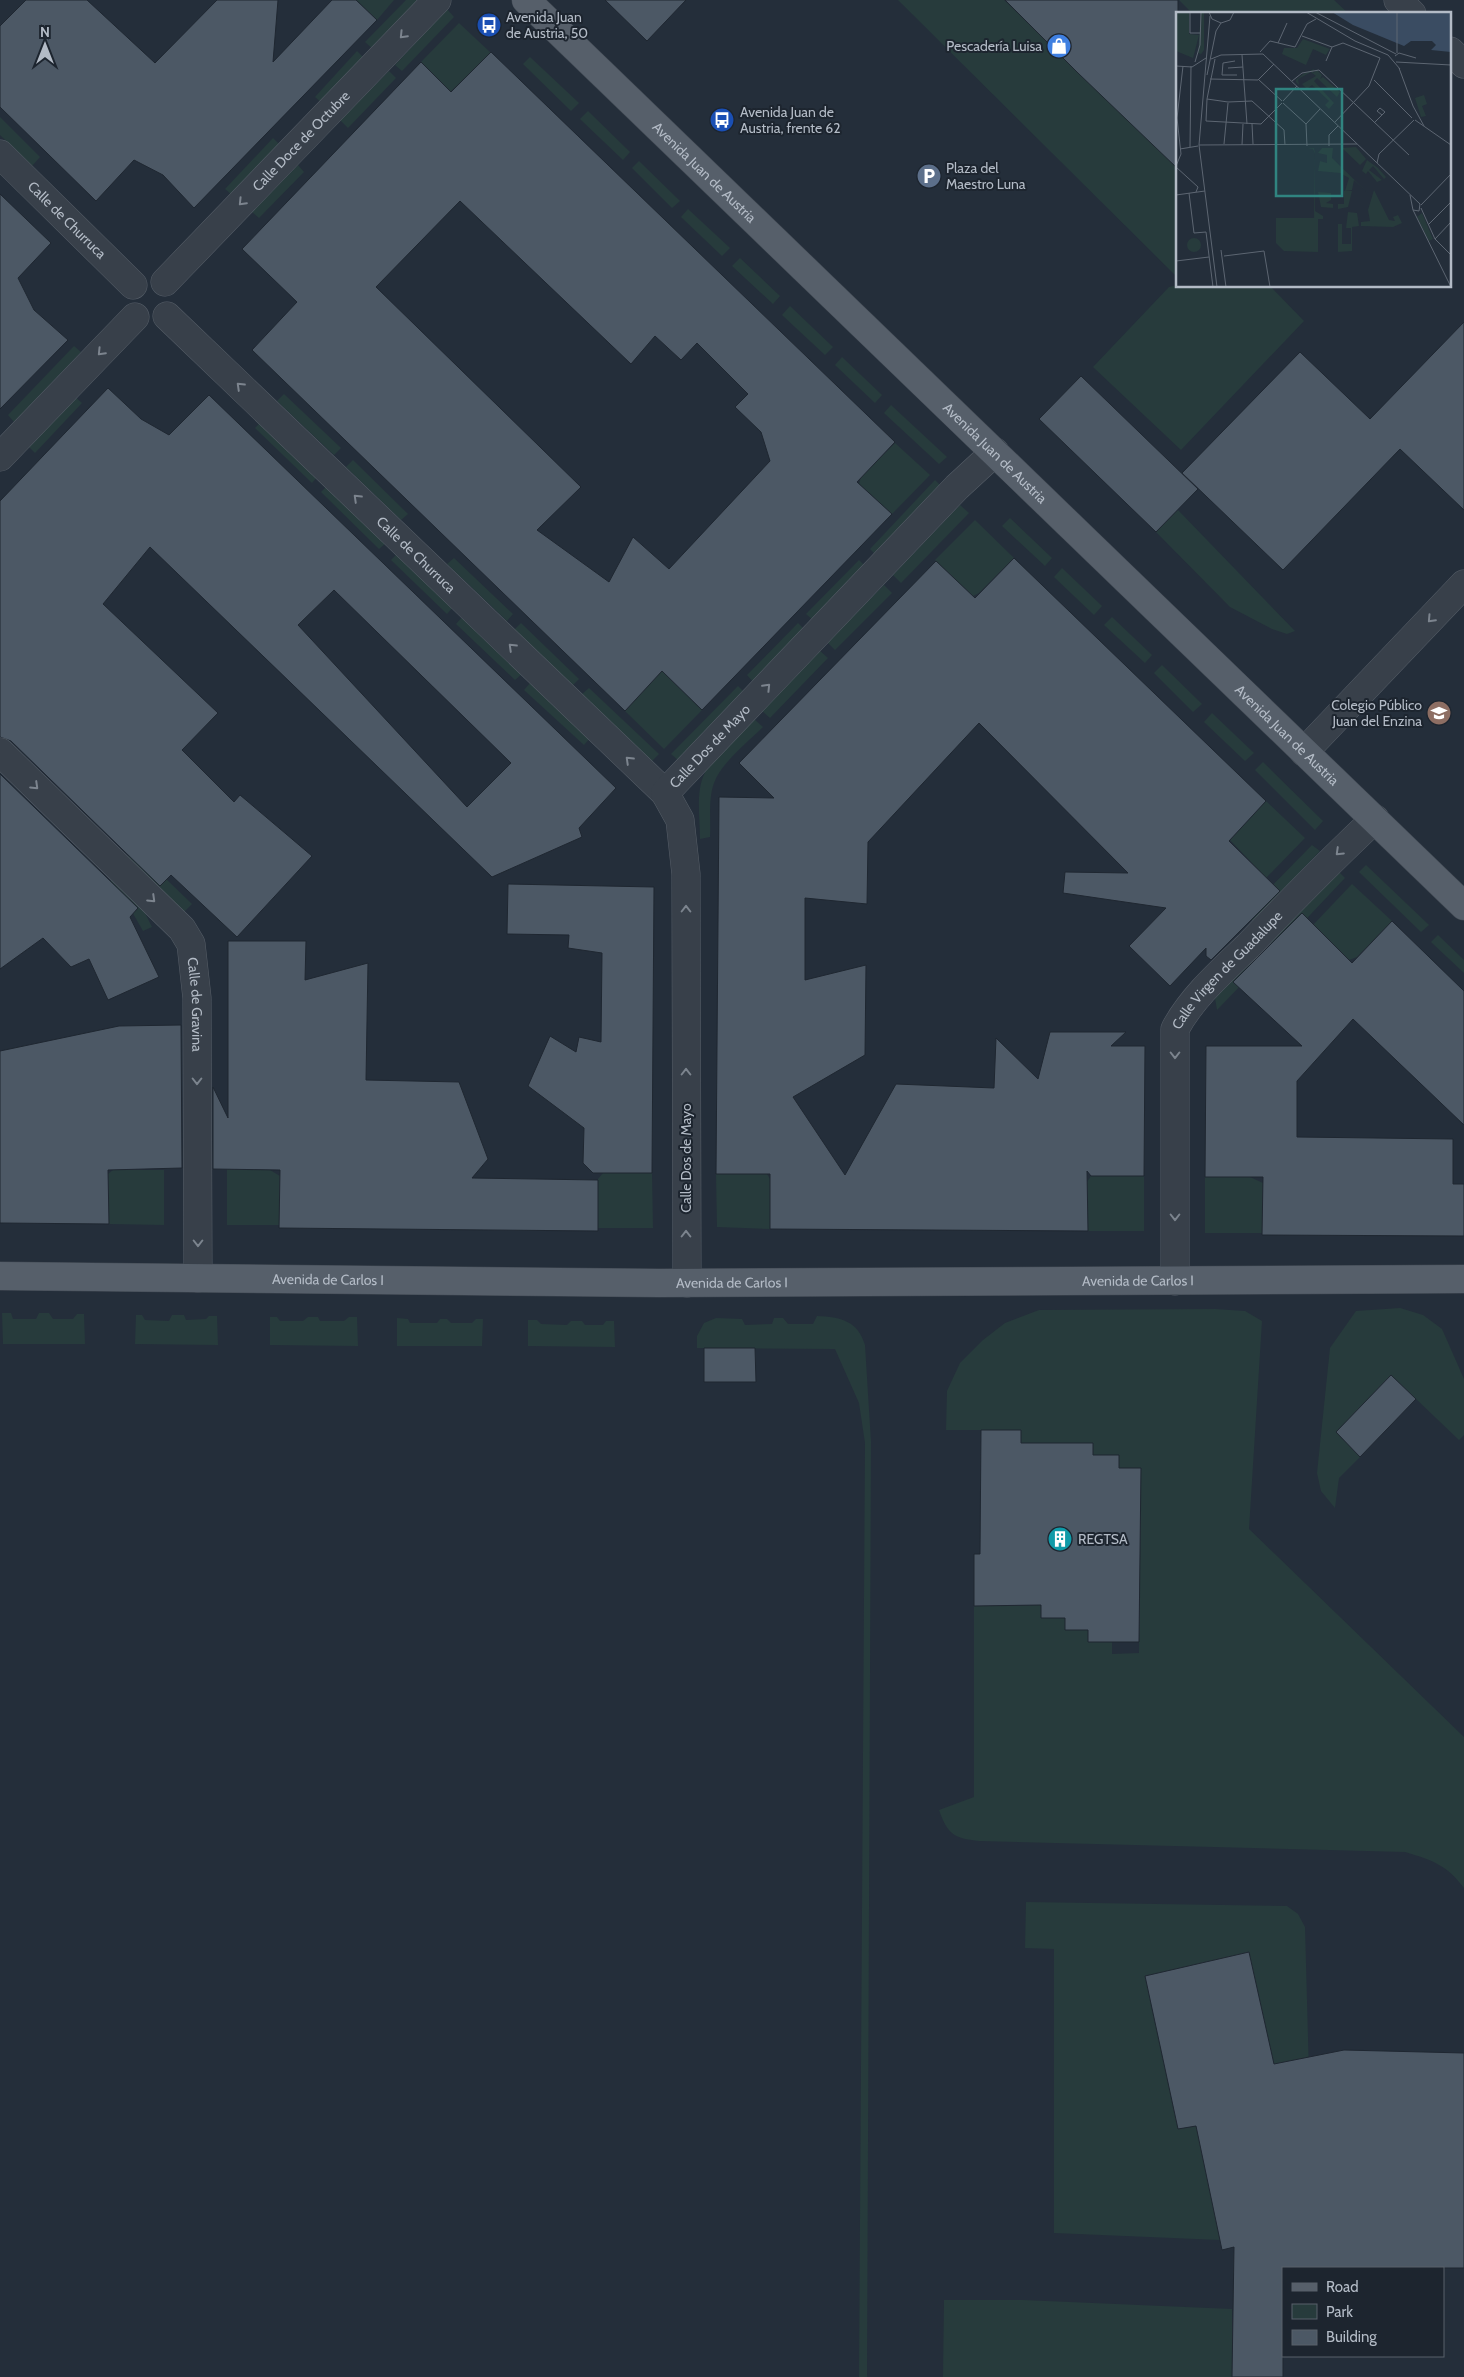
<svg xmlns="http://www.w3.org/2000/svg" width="1464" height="2377" font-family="Cabin,sans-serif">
<rect width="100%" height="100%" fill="#242e3a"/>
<!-- green -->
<g fill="#273b3c">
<polygon points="356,0 394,0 377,20"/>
<polygon points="406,0 422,0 374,50 365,42"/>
<polygon points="898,0 1004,0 1178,168 1178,278"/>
<polygon points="1179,0 1334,0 1349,14 1193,14"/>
<polygon points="447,9 454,17 402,71 395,65"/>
<polygon points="459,23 491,53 450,92 421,62"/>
<polygon points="357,51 364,58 322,103 315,97"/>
<polygon points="530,57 579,103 571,111 523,64"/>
<polygon points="389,71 396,78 348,128 340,120"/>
<polygon points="588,111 630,152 623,160 580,119"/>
<polygon points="0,117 40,157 32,166 0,135"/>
<polygon points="273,138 281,146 232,195 225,189"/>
<polygon points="639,161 680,201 672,208 632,168"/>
<polygon points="298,165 304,172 259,218 252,212"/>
<polygon points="688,209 730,248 722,256 681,217"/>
<polygon points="740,258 780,296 773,304 732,266"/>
<polygon points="1178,285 1270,286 1304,321 1181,450 1093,367 1169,287"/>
<polygon points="790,306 833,347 825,355 782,315"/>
<polygon points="74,346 81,352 14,422 8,415"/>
<polygon points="842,357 882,395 875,403 835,365"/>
<polygon points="284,394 341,448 334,455 277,401"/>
<polygon points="74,396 82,403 35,453 28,446"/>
<polygon points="891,405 947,457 939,464 884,413"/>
<polygon points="261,422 318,476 312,483 255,428"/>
<polygon points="895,443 930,475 892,514 859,484 861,477"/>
<polygon points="353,460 408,514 401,520 346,467"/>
<polygon points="935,480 942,487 877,556 870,549"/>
<polygon points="327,486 386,543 379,549 321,492"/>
<polygon points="960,505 969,513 901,583 893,575"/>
<polygon points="1178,510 1295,631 1287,634 1272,629 1230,607 1156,532"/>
<polygon points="1010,518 1052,558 1045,566 1002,526"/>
<polygon points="975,520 1014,558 979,593 973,596 935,560"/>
<polygon points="398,553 454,606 447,614 391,560"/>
<polygon points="454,558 513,614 507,621 447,564"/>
<polygon points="859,560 866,567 814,621 806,614"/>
<polygon points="1062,568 1102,606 1094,615 1054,577"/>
<polygon points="884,585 892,593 835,650 827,642"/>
<polygon points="463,616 523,673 515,680 456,624"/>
<polygon points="1112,617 1152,655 1145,663 1104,625"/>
<polygon points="521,623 579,679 572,686 514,630"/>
<polygon points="798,623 805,630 754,683 747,675"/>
<polygon points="819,650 828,658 770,718 761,710"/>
<polygon points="1162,665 1202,704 1193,712 1154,673"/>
<polygon points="662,671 702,710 664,749 625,711"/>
<polygon points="531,682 590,738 584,745 524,690"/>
<polygon points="738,686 745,693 679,761 671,754"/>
<polygon points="589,688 659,754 651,762 581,695"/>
<polygon points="1212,713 1254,753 1245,761 1204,722"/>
<path d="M754 719 763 727C748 742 721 763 714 783 708 799 711 820 710 837L700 839C700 820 696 795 703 777 712 754 737 736 754 719Z"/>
<polygon points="1263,762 1323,821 1315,830 1255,770"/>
<polygon points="1266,801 1305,838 1266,878 1230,840"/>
<polygon points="1312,845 1320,851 1253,921 1245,913"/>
<polygon points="135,849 192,904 184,912 127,858"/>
<polygon points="1366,865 1429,925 1421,932 1359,872"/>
<polygon points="1337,870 1345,878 1277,950 1268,942"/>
<polygon points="112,879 144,911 152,927 143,931 131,910 106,887"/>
<polygon points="1352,884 1392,921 1357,957 1349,960 1313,925"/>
<polygon points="1438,935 1464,960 1464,973 1431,942"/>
<polygon points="1260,950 1267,958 1217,1010 1215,998"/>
<polygon points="227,1169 270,1170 280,1176 279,1225 227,1225"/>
<polygon points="113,1170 164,1170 164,1225 109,1224 108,1174"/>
<polygon points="603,1173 652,1173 653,1228 598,1228 598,1179"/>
<polygon points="716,1174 767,1174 770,1179 770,1229 717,1227"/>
<polygon points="1091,1176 1144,1176 1144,1231 1088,1231 1087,1182"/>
<polygon points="1205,1177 1250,1177 1263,1183 1262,1233 1205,1233"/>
<polygon points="1400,1308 1423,1315 1442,1329 1464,1379 1464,1435 1459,1440 1391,1375 1336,1432 1360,1457 1339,1478 1335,1508 1321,1491 1317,1473 1330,1348 1356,1311"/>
<path d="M1215 1309 1245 1311 1262 1321 1249 1529 1464 1737V1888C1447 1865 1432 1860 1405 1852L979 1841C954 1838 948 1835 939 1810L974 1797V1606L1041 1605V1618H1065V1630H1088V1642H1112V1654L1139 1653 1141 1468H1119L1118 1455H1093V1443H1021V1430H946L947 1391 960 1363 983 1340 1005 1323 1039 1310Z"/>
<polygon points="2,1313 11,1313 13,1319 36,1319 39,1313 49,1313 53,1319 73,1319 77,1314 84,1314 85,1344 3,1344"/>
<polygon points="136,1315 142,1315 145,1320 169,1321 172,1315 184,1315 186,1320 206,1319 209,1316 217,1316 218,1345 135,1344"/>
<path d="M817 1316C841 1317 858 1321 865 1345L871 1442 867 2377H859L865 1443 859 1403 835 1349 697 1348V1336L704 1323 716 1318 742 1319 745 1325 772 1324 774 1318H783L788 1324H813Z"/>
<polygon points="270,1317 277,1317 280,1321 303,1321 308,1317 318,1317 320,1321 344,1321 349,1317 357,1317 358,1346 270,1345"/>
<polygon points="397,1318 408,1319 410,1323 437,1323 440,1319 447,1319 451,1323 472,1323 476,1319 483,1319 482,1346 397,1346"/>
<polygon points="528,1320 537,1320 541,1324 567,1325 571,1321 582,1321 585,1325 603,1325 606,1321 614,1321 615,1347 528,1346"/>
<polygon points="1026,1902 1287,1906 1298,1914 1305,1927 1311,2147 1274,2064 1249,1953 1145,1976 1178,2129 1196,2126 1220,2240 1054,2233 1054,1949 1025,1948"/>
<polygon points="944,2300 1023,2300 1232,2309 1232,2377 943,2377"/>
</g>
<!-- building -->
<g fill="#4c5865" stroke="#1f2731" fill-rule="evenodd">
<polygon points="26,0 87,0 155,63 217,0 278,0 273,62 332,0 356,0 377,20 194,208 163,175 134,160 96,201 0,107 0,26"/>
<polygon points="605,0 686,0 647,41"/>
<polygon points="1005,0 1178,0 1178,169 1078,73"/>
<path d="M491 52 895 442 857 482 892 514 702 710 662 671 625 711 252 350 297 302 242 249 421 62 451 92ZM460 201 631 364 655 336 681 360 697 343 748 394 735 407 761 432 770 461 669 569 633 537 609 582 537 530 581 487 376 287Z"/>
<polygon points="0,194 51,243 18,278 34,310 68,340 0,409"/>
<polygon points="1464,322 1464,510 1400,449 1283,570 1182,473 1300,352 1370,419"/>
<polygon points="1081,376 1198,489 1156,532 1039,419"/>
<path d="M108 388 141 419 169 435 209 395 616 788 579 828 582 837 492 877 150 547 103 604 218 713 182 750 234 802 240 795 312 856 237 937 171 875 160 886 11 741 0 737V501ZM334 590 511 763 467 807 298 625Z"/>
<polygon points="1014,558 1266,801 1229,841 1280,891 1211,960 1206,956 1206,948 1170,986 1129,946 1166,908 1063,893 1065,872 1128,873 979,723 868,842 867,904 805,898 805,980 866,965 865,1055 793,1097 845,1175 896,1084 994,1088 996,1038 1038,1079 1050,1032 1126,1032 1111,1046 1145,1046 1144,1176 1091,1176 1087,1171 1088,1231 770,1229 770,1174 716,1174 719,797 774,798 739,763 936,561 975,598"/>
<polygon points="0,774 138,908 130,917 159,977 108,1000 89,959 71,967 43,938 0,969"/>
<polygon points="508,884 654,887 652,1173 593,1173 583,1163 584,1128 528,1086 550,1036 576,1052 579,1037 601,1042 602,953 568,948 569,935 507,934"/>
<polygon points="1302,913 1352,963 1392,921 1464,991 1464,1125 1353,1019 1297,1081 1297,1137 1453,1139 1453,1184 1464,1184 1464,1236 1262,1235 1263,1177 1205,1177 1206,1046 1302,1046 1233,982"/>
<polygon points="228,941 306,941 305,980 368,963 366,1080 459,1082 488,1159 472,1178 598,1180 598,1231 279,1228 280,1170 213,1169 213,1087 228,1118"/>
<polygon points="181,1025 182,1168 108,1170 109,1224 0,1223 0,1051 119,1026"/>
<polygon points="704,1348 755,1348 756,1382 704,1382"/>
<polygon points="1391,1375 1416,1399 1360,1457 1336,1432"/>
<polygon points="981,1430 1021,1430 1021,1443 1093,1443 1093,1455 1119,1455 1119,1468 1141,1468 1139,1642 1088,1642 1088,1630 1065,1630 1065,1618 1041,1618 1041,1605 974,1606 974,1554 980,1554"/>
<polygon points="1249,1952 1274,2064 1344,2050 1464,2053 1464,2268 1283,2268 1283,2377 1232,2377 1234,2247 1222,2250 1196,2126 1178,2129 1145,1976"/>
</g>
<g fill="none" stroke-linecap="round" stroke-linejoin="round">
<defs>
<g id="minor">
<polyline points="1398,0 1412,14"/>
<polyline points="1450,51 1464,64"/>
<path id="s1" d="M0 154 133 285"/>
<path id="s2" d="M165 282 437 0"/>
<path id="s3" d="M167 316 665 793"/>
<polyline points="0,457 135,317"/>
<path id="s4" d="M0 752 182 929 191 944 197 998 198 1278"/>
<polyline points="1304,752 1464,584"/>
<path id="s5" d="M1175 1281V1029C1192 997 1222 971 1248 946 1289 903 1331 860 1375 819"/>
<path id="s6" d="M687 1283 686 874 680 820 665 793 957 487 995 452"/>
</g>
<g id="major">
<path id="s7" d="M526 0 1464 906"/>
<path id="s8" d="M0 1276 659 1283 1464 1279"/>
</g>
</defs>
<!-- minor casing -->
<use href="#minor" stroke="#565e68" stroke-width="29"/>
<!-- major casing -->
<use href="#major" stroke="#414953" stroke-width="29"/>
<!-- minor -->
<use href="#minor" stroke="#38404a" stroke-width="28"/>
<!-- major -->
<use href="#major" stroke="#565f6a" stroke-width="28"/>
</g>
<!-- one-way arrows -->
<defs><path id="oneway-chevron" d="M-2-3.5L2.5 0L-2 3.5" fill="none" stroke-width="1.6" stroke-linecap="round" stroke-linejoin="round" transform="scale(1.25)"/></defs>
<g stroke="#7c848e">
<use href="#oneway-chevron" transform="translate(403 35) rotate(134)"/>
<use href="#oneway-chevron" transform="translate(242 202) rotate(134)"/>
<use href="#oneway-chevron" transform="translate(101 352) rotate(134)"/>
<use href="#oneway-chevron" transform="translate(240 386) rotate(-136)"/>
<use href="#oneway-chevron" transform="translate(357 498) rotate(-136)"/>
<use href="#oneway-chevron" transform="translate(1431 619) rotate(133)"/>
<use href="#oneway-chevron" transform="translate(512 647) rotate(-136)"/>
<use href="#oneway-chevron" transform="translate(767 687) rotate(-46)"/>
<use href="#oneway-chevron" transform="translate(629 760) rotate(-136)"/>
<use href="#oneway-chevron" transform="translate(35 786) rotate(44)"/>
<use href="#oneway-chevron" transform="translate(1339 852) rotate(136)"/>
<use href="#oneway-chevron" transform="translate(152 899) rotate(44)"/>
<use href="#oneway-chevron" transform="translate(686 909) rotate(-90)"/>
<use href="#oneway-chevron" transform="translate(1175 1055) rotate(90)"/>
<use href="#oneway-chevron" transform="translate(686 1072) rotate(-90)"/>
<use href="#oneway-chevron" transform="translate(197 1081) rotate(90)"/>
<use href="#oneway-chevron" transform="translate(1175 1217) rotate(90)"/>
<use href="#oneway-chevron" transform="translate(686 1234) rotate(-90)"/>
<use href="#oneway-chevron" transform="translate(198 1243) rotate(90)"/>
</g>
<!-- icons -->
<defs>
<symbol id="bus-disc" viewBox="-11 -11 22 22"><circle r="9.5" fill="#1a4fb4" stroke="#1d252f"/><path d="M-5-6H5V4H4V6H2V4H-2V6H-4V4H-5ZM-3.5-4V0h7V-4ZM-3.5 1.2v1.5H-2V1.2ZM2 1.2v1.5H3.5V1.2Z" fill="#fff"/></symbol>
<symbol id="shop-disc" viewBox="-11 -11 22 22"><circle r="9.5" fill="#3f7fe0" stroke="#1d252f"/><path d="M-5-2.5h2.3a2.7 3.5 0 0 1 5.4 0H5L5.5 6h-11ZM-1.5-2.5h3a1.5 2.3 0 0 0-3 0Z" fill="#fff"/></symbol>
<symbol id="parking-disc" viewBox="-11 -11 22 22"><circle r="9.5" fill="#5c6f8a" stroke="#1d252f"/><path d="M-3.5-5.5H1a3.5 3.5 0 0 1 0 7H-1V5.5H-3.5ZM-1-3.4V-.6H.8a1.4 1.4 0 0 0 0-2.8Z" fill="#fff"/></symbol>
<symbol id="school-disc" viewBox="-11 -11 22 22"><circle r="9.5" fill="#8d6e63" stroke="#1d252f"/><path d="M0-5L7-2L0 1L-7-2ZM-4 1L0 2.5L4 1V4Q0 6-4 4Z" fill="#fff"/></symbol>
<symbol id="building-disc" viewBox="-11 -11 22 22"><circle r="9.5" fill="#0f9aa8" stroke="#1d252f"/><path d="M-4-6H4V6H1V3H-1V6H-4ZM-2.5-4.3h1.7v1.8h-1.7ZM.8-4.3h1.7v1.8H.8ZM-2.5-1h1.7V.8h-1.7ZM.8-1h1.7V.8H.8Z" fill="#fff"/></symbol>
</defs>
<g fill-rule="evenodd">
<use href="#bus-disc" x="475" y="11" width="28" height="28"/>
<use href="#shop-disc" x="1045" y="32" width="28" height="28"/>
<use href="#bus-disc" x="708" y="106" width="28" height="28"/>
<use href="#parking-disc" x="915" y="162" width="28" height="28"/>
<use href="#school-disc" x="1425" y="699" width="28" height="28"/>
<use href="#building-disc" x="1046" y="1525" width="28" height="28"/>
</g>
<g text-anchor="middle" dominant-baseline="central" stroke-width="4" stroke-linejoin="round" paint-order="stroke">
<!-- poi labels -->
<g font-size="14" fill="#b3bbc6" stroke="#1d252f" text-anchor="start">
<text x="506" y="17">Avenida Juan<tspan x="506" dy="16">de Austria, 50</tspan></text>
<text x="1042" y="46" text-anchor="end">Pescadería Luisa</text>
<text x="740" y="112">Avenida Juan de<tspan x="740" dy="16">Austria, frente 62</tspan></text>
<text x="946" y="168">Plaza del<tspan x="946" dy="16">Maestro Luna</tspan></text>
<text x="1422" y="705" text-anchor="end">Colegio Público<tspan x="1422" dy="16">Juan del Enzina</tspan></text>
<text x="1078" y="1539">REGTSA</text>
</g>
<!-- street labels -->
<g font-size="14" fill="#b3bbc6" stroke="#1d252f">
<text stroke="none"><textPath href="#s2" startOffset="196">Calle Doce de Octubre</textPath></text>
<text stroke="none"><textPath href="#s7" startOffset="248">Avenida Juan de Austria</textPath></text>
<text stroke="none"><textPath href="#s1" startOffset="94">Calle de Churruca</textPath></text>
<text stroke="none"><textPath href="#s7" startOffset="652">Avenida Juan de Austria</textPath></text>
<text stroke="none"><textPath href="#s3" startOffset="345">Calle de Churruca</textPath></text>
<text stroke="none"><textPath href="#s7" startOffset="1058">Avenida Juan de Austria</textPath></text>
<text stroke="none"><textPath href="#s6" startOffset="559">Calle Dos de Mayo</textPath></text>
<text stroke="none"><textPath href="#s5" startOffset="331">Calle Virgen de Guadalupe</textPath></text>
<text stroke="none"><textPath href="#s4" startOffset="332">Calle de Gravina</textPath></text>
<text transform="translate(686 1158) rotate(-90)">Calle Dos de Mayo</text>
<text stroke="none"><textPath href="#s8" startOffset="328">Avenida de Carlos I</textPath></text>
<text stroke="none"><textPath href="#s8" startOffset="1138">Avenida de Carlos I</textPath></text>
<text stroke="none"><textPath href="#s8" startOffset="732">Avenida de Carlos I</textPath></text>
</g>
</g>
<!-- overview -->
<g transform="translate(1176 12)">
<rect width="275" height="275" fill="#242e3a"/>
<path d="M0 0H13V22L23 23 17 46 0 39ZM25 0H28V38L21 48 25 42 22 41ZM127 27 154 37 153 38 150 43 137 37 130 53 106 42 108 36H121ZM138 57 137 61 141 58 146 63 144 67 147 65 164 80 161 85 141 66 138 69 158 91 153 97 149 93 153 89 136 73 131 77 126 72 140 64 135 60 122 67 123 73 120 70V68L127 62ZM248 83 251 92 246 94 250 104 245 105 239 86ZM180 135 190 147 184 153 166 136ZM138 136 139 142V199L147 204V207H142V240L108 239 100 231V206H138L139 142 137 137H131ZM146 136H157L156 146 192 181 178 168 176 178 169 179 173 166 164 161 142 159 144 149 151 151V143L142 141ZM191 148 202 156 210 165 208 167 197 154 193 158 206 168 201 170 192 159 190 162 186 159ZM198 178 213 208 219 209 217 205 222 203 226 211 217 215 185 214V210L194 209 192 198ZM168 179H176L172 195 162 197V192H168ZM142 180 155 181V188L150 191 157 192V196L145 195ZM172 200 181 201 183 214 176 215V239L162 240V212H166V232H175V216H170ZM246 201 257 227 253 229 241 205ZM11 233a7 7 0 1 1 14 0a7 7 0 1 1-14 0Z" fill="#273b3c"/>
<path d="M156 0H275V40L255 38 260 33 256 29H235L228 34 177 13Z" fill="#3a4c62"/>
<path fill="none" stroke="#5d6672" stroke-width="1" d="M14 0V21H24M33 0 36 7 45 11 54 8 58 0M130 0 179 29 212 43 224 57M139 0 220 42M221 0V41M34 4 23 133 41 275M126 24 156 35M102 31 111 11M84 40 94 29 119 35 131 12 140 7M66 43 71 112M219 44 223 41 240 46M35 47 45 43 87 42 244 192 243 199 237 198 234 183M39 47 31 87 30 109 85 112 106 91M59 49 47 51 46 63H61M150 49 156 35 167 31 204 46 193 74 159 110M19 50 24 33 25 0M220 50 275 53M0 54 16 55 30 46M52 56 67 55M223 56 237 94 248 114M31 63 40 19 45 11M34 67 82 68 98 52M83 68 106 89M198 68 236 106M116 69 126 61 143 58 233 143M31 87 52 90 76 89 108 118 109 133M107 89 121 74M107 91 130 112M239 108 275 133M198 111 209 100 204 96 201 99 206 103M76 112 77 132M48 132 52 91M23 133 181 132M66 133 67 112M131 134 130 112 144 97M153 134V123L162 114M14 135 15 54M4 137 22 134M201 151 203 142 238 108M0 154 5 142 1 106 7 54M0 155 22 175 20 180M13 181 18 221 30 220 37 275M0 183 29 179M245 193 275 162M245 196 259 227 275 243M237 198 275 275M252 213 275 190M259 227 275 210M45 238 50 275M48 244 88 239 94 275M0 249 33 245"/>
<path fill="#308480" fill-opacity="0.15" stroke="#308480" stroke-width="2.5" d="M100 77H166V184H100Z"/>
<rect width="275" height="275" fill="none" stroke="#b3bbc6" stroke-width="2.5"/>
</g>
<!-- legend -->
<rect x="1282" y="2267" width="162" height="90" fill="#1d252f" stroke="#59616b"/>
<rect x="1292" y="2283" width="25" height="8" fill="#565f6a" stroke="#59616b"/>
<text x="1326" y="2292" font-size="15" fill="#b3bbc6">Road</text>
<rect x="1292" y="2304" width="25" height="15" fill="#273b3c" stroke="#59616b"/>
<text x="1326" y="2317" font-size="15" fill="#b3bbc6">Park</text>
<rect x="1292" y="2330" width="25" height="15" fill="#4c5865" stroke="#59616b"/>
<text x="1326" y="2342" font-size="15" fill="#b3bbc6">Building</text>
<!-- north arrow -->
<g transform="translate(45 45)" stroke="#1d252f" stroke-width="4" paint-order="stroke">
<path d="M0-4L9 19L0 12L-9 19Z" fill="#b3bbc6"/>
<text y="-8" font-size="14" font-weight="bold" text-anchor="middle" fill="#b3bbc6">N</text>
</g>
</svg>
